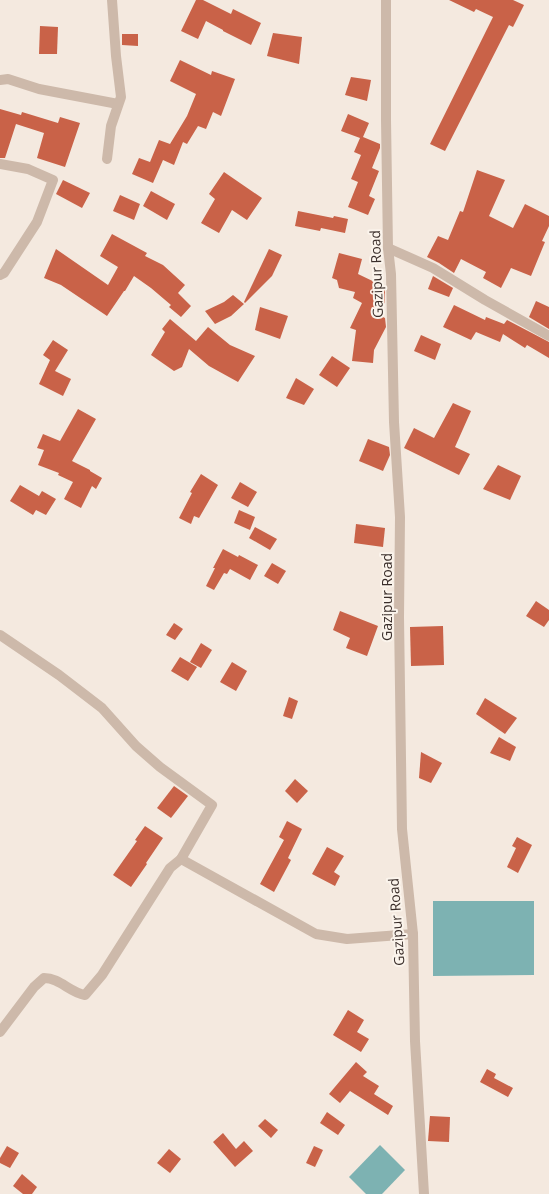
<svg xmlns="http://www.w3.org/2000/svg" width="549" height="1194" font-family="'Open Sans',sans-serif">
<rect width="100%" height="100%" fill="#f4e9df"/>
<!-- water -->
<g fill="#7db2b2">
<polygon points="433,901 534,901 534,975 433,976"/>
<polygon points="380,1145 405,1170 382,1194 366,1194 349,1177"/>
</g>
<!-- building -->
<g fill="#c96248">
<polygon points="196,0 203,0 231,14 233,9 261,23 251,45 223,31 223,30 206,21 198,39 181,31"/>
<polygon points="449,0 513,0 524,5 513,27 509,25 445,151 430,144 493,17 476,9 474,12"/>
<polygon points="40,26 58,27 57,54 39,54"/>
<polygon points="273,33 302,37 299,64 267,56"/>
<polygon points="122,34 138,34 138,46 122,45"/>
<polygon points="180,60 211,75 212,71 235,79 221,116 213,112 206,129 198,126 187,144 183,142 174,165 163,160 153,183 132,174 139,158 150,162 159,140 170,144 187,116 196,94 170,81"/>
<polygon points="351,77 371,80 367,101 345,95"/>
<polygon points="0,109 21,115 22,112 58,123 60,117 80,123 65,167 37,158 44,133 16,124 5,158 0,158"/>
<polygon points="348,114 369,123 363,137 380,144 380,148 372,168 379,171 369,196 375,199 368,215 348,207 358,182 351,179 361,155 354,152 360,138 341,131"/>
<polygon points="477,170 505,180 489,216 513,228 525,204 549,216 549,226 542,241 545,242 531,276 511,268 501,288 483,278 486,272 461,259 454,273 439,263 427,257 438,236 448,240 460,211 463,212"/>
<polygon points="224,172 262,198 247,220 232,210 219,233 201,223 215,199 209,194"/>
<polygon points="63,180 90,193 82,208 56,194"/>
<polygon points="151,191 175,204 167,220 143,206"/>
<polygon points="120,195 140,204 134,220 113,211"/>
<polygon points="298,211 333,218 334,216 348,219 345,233 321,228 320,231 295,226"/>
<polygon points="112,234 147,253 145,256 163,265 185,285 178,293 191,306 181,317 169,307 171,305 151,288 134,276 125,291 124,291 107,316 61,285 44,278 56,249 108,285 118,267 100,256"/>
<polygon points="269,249 282,255 272,276 245,303 244,302"/>
<polygon points="339,253 362,259 358,274 385,287 385,302 379,315 385,318 386,327 374,350 373,363 352,361 356,330 350,328 362,303 353,298 355,292 339,288 337,280 332,278"/>
<polygon points="433,276 453,288 449,297 428,289"/>
<polygon points="233,295 244,304 231,316 215,324 205,311 224,302"/>
<polygon points="536,301 549,307 549,329 529,317"/>
<polygon points="454,305 485,320 486,317 504,324 507,320 549,342 549,358 527,345 525,348 503,334 500,342 476,332 471,340 443,327"/>
<polygon points="260,307 288,316 280,339 255,330"/>
<polygon points="170,319 196,341 208,327 230,345 255,356 238,382 209,366 189,349 182,367 174,371 151,355 165,332 162,329"/>
<polygon points="421,335 441,344 435,360 414,351"/>
<polygon points="53,340 68,350 55,371 71,379 63,396 39,384 50,360 43,355"/>
<polygon points="332,356 350,368 337,387 319,375"/>
<polygon points="296,378 314,389 304,405 286,398"/>
<polygon points="453,403 471,411 455,447 470,454 459,475 404,448 414,428 434,438"/>
<polygon points="78,409 96,419 72,461 90,470 90,471 102,478 96,489 92,486 81,508 64,499 73,482 58,475 59,473 38,465 44,450 37,448 43,434 60,441"/>
<polygon points="368,439 389,447 390,455 383,471 359,461"/>
<polygon points="498,465 521,476 510,500 483,489"/>
<polygon points="201,474 218,485 199,518 194,516 191,524 179,518 192,493 190,492"/>
<polygon points="240,482 257,492 248,507 231,498"/>
<polygon points="20,485 39,496 42,491 56,499 46,515 36,510 33,515 10,501"/>
<polygon points="239,510 255,517 250,530 234,523"/>
<polygon points="356,524 385,528 383,547 354,543"/>
<polygon points="255,527 277,539 270,550 249,538"/>
<polygon points="223,549 238,557 239,555 258,565 250,580 230,569 227,574 224,573 214,590 206,586 215,568 213,568"/>
<polygon points="272,563 286,571 278,584 264,576"/>
<polygon points="536,601 549,610 549,620 544,627 526,616"/>
<polygon points="340,611 378,626 367,656 346,648 350,638 333,630"/>
<polygon points="174,623 183,629 175,640 166,635"/>
<polygon points="443,626 444,665 411,666 410,627"/>
<polygon points="201,643 212,650 201,668 190,662"/>
<polygon points="180,657 197,667 188,681 171,671"/>
<polygon points="232,662 247,671 236,691 220,682"/>
<polygon points="289,697 298,701 292,719 283,716"/>
<polygon points="485,698 517,718 505,734 476,714"/>
<polygon points="499,737 516,747 510,761 490,753"/>
<polygon points="421,752 442,763 431,783 419,778"/>
<polygon points="295,779 308,791 297,803 285,791"/>
<polygon points="174,786 188,796 171,818 157,808"/>
<polygon points="287,821 302,829 288,858 291,860 274,892 260,884 284,840 279,837"/>
<polygon points="145,826 163,838 146,863 147,864 131,887 113,875 137,841 135,840"/>
<polygon points="517,837 532,845 518,873 507,867 516,848 512,846"/>
<polygon points="327,847 344,856 334,872 340,876 335,886 312,874"/>
<polygon points="348,1010 364,1020 357,1032 369,1039 361,1052 333,1035"/>
<polygon points="356,1062 367,1072 363,1076 379,1086 374,1094 393,1106 388,1115 350,1091 340,1103 329,1094"/>
<polygon points="487,1069 496,1074 494,1078 513,1088 508,1097 480,1082"/>
<polygon points="327,1112 345,1125 338,1135 320,1123"/>
<polygon points="430,1116 450,1117 449,1142 428,1141"/>
<polygon points="265,1119 278,1130 271,1138 258,1126"/>
<polygon points="223,1133 236,1149 244,1141 253,1151 235,1167 213,1142"/>
<polygon points="7,1146 19,1153 10,1168 0,1163 0,1158"/>
<polygon points="314,1146 323,1150 315,1167 306,1163"/>
<polygon points="169,1149 181,1159 170,1173 157,1163"/>
<polygon points="22,1174 37,1187 32,1194 23,1194 13,1186"/>
</g>
<g fill="none" stroke-linecap="round" stroke-linejoin="round">
<!-- minor -->
<g stroke="#cdb9aa" stroke-width="10">
<polyline points="0,80 8,79 39,89 118,104"/>
<polyline points="107,159 111,126 121,97 116,56 112,0"/>
<polyline points="0,164 28,169 53,180 37,222 4,273 0,275"/>
<polyline points="388,248 433,268 485,300 549,336"/>
<polyline points="0,635 59,675 102,708 136,746 160,767 212,805 181,859"/>
<path d="M0 1032 34 987 44 978C60 978 69 992 85 995L102 975 170 868 181 859 316 934 347 939 413 934"/>
</g>
<!-- tertiary -->
<polyline stroke="#cdb9aa" stroke-width="10" points="386,0 386,120 388,248 391,274 394,422 400,517 399,617 402,829 413,934 415,1041 424,1194"/>
</g>
<g text-anchor="middle" dominant-baseline="central" stroke-width="4" stroke-linejoin="round" paint-order="stroke">
<!-- street labels -->
<g font-size="14" fill="#3a2e2a" stroke="#fbf4ec">
<text transform="translate(376 274) rotate(-92)">Gazipur Road</text>
<text transform="translate(386 597) rotate(-90)">Gazipur Road</text>
<text transform="translate(396 922) rotate(-94)">Gazipur Road</text>
</g>
</g>
</svg>
